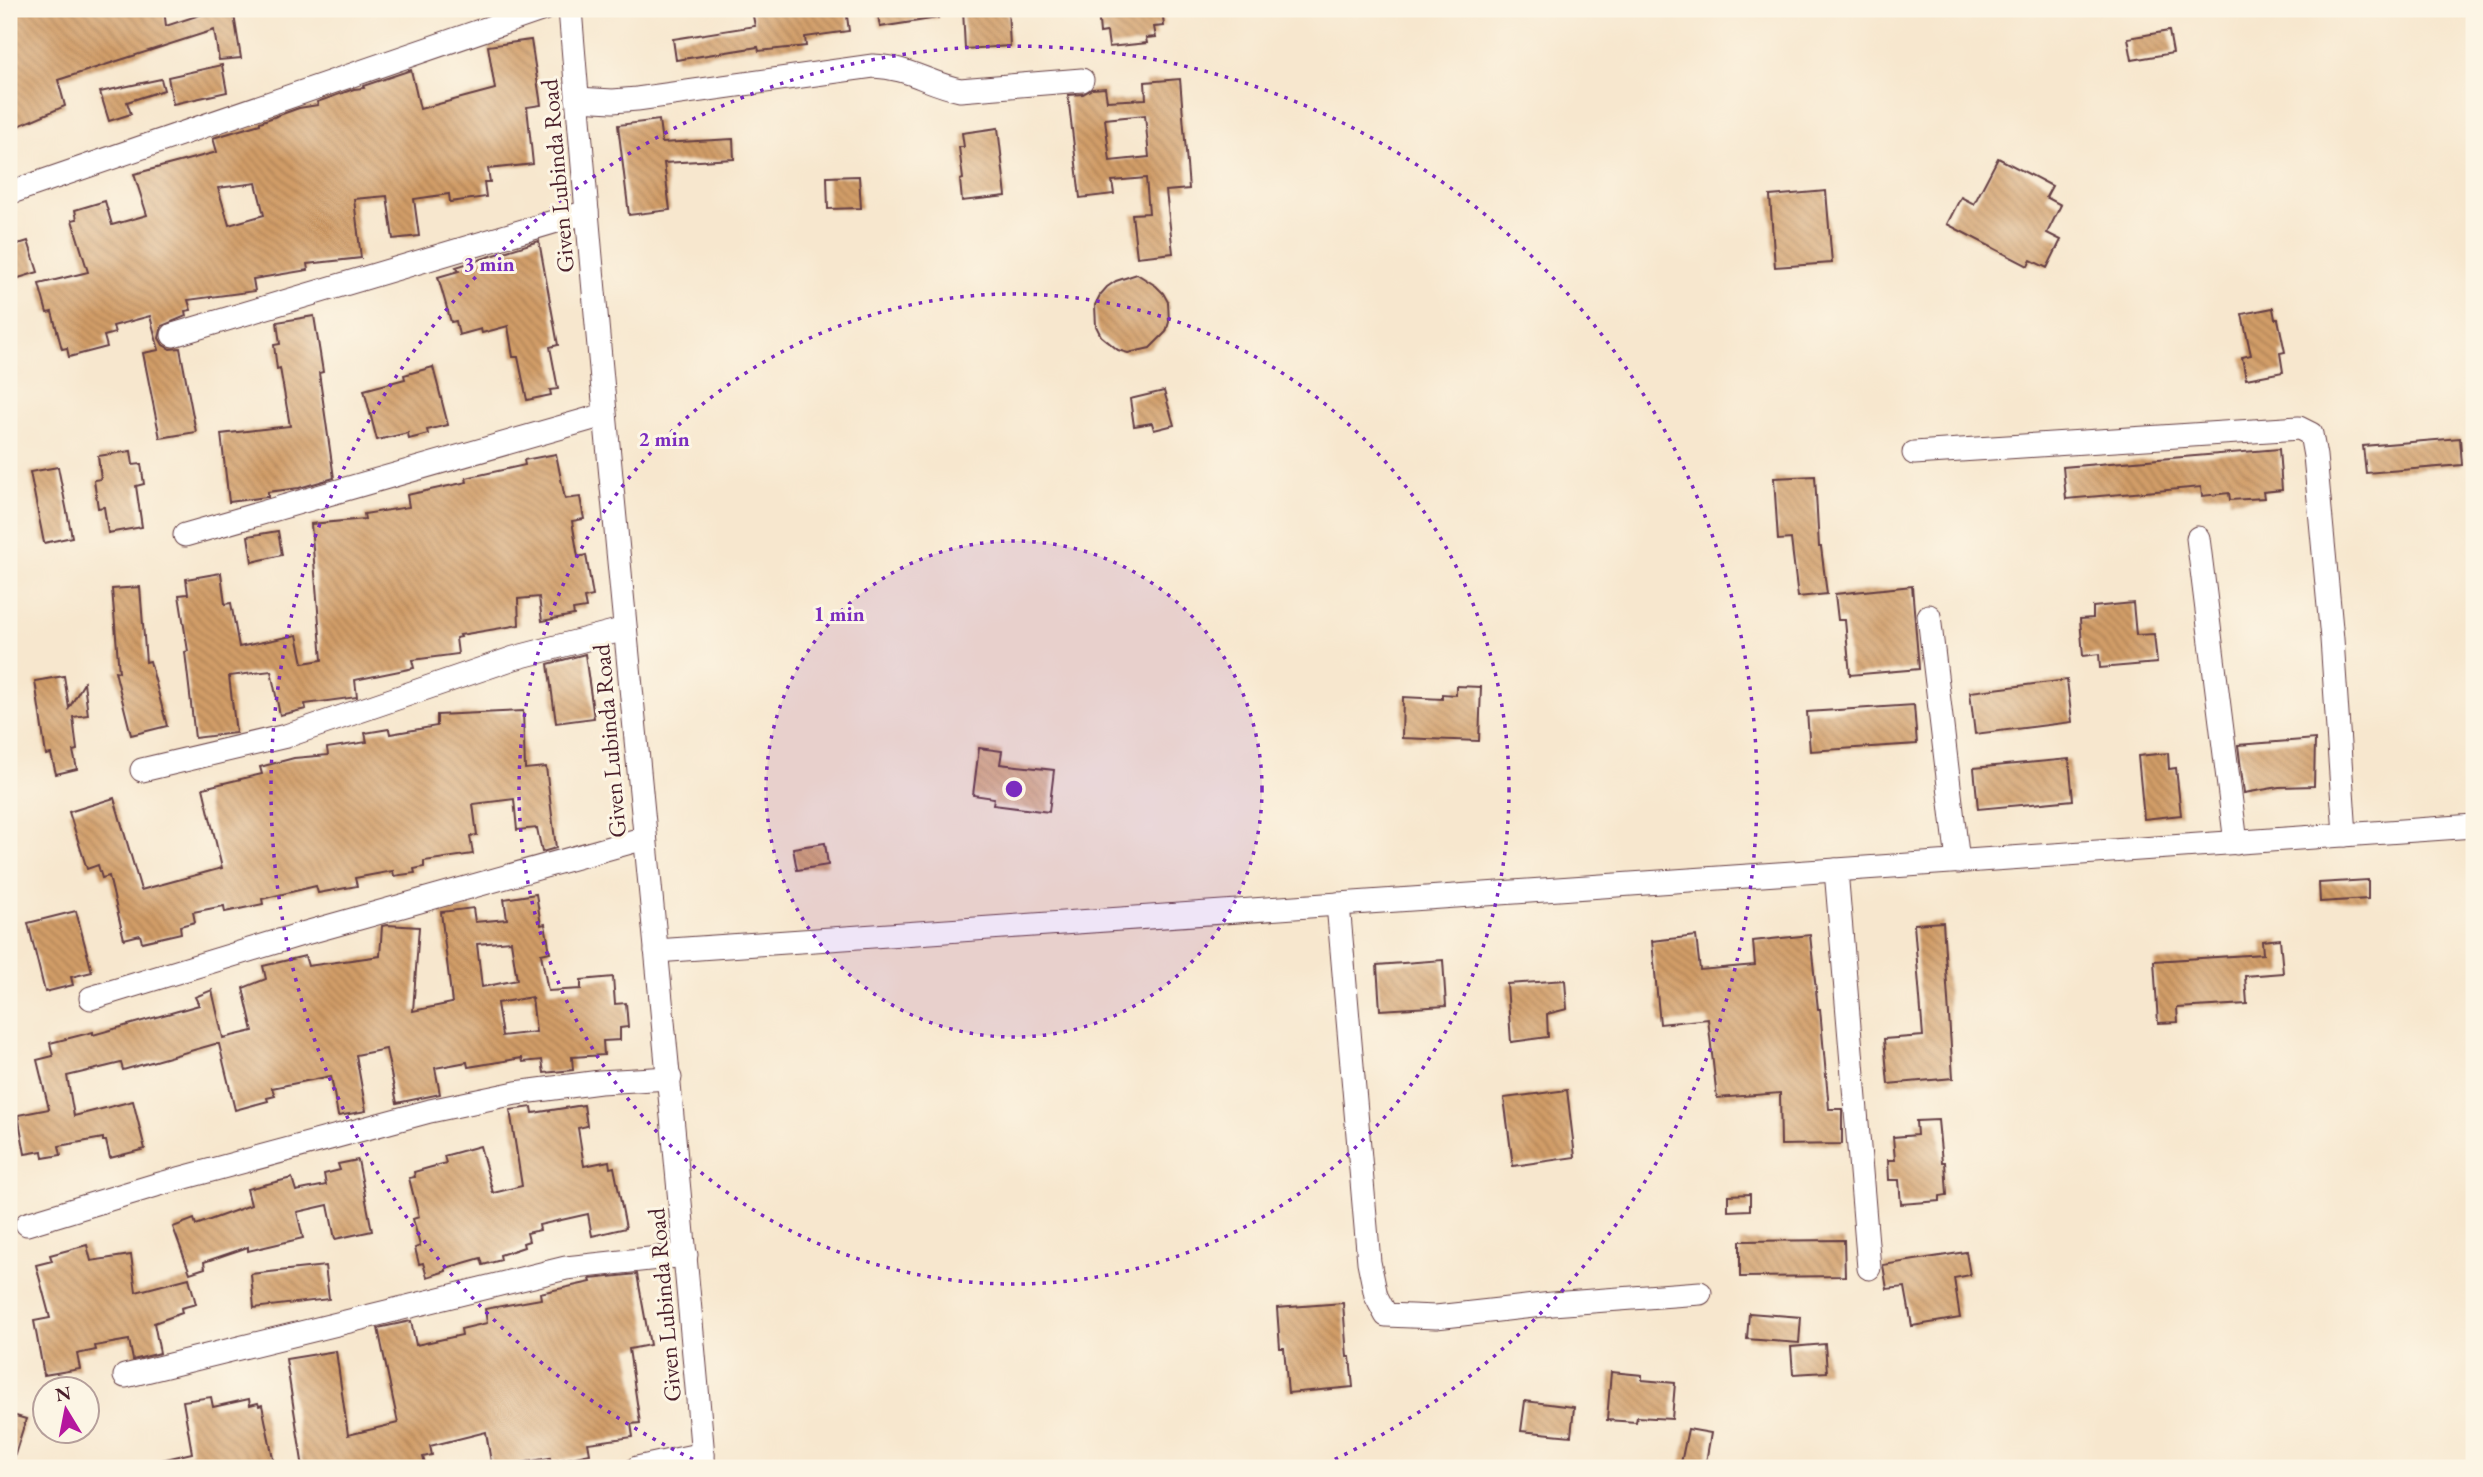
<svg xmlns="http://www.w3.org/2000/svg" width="2483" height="1477" font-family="'EB Garamond',serif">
<defs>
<pattern id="building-back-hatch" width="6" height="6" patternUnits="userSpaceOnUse" patternTransform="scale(1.75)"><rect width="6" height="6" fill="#d19d67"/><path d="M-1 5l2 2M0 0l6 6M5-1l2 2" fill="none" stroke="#ac7f55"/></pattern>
</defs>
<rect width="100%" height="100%" fill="#fcf5e5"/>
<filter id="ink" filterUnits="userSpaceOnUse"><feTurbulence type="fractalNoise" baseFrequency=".0143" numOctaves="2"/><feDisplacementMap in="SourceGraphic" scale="14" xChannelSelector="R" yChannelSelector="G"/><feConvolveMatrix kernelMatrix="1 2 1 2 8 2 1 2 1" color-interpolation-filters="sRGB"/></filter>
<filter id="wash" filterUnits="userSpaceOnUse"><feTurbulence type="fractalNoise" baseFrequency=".00686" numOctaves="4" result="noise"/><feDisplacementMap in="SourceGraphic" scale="28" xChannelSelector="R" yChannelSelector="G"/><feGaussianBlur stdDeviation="1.57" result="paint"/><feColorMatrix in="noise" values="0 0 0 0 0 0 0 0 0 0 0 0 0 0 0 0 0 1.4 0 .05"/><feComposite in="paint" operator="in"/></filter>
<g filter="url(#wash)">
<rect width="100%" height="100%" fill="#f7e7ce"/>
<g id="blocks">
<!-- building -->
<g fill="url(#building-back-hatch)" fill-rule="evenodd">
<polygon points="9,9 164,9 166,26 218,9 233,9 241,58 219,60 214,30 58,80 65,106 9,130"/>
<polygon points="768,9 846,9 849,31 805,37 806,46 759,51 758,47 676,60 673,39 755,26 752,11"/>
<polygon points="877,9 937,9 938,18 880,27"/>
<polygon points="963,9 1008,9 1010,46 965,49"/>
<polygon points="1098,9 1162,9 1164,26 1154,27 1156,37 1146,38 1147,43 1109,47 1107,32 1100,33"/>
<polygon points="2169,31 2173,53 2132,60 2128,38"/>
<path d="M531 40 541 105 527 107 533 164 488 169 490 182H484L486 197 450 202 449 194 414 199 419 236 393 239 387 196 354 199 361 258 307 264 308 270 253 279 255 291 188 300 191 310 185 311 186 316 162 326 159 338 163 345 170 349 180 348 196 432 160 438 143 353 159 350 150 316 113 326 115 333 104 336 107 347 69 357 67 348 62 349 52 312 47 313 39 284 88 272 72 220 77 219 75 210 105 201 112 225 147 215 134 174 217 152 213 138 260 124V122L299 108 318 105 317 102 354 89 364 88 363 86 411 70 420 109 495 89 488 46ZM256 183 264 215 229 225 218 188Z"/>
<polygon points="222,65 227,92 173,104 168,77"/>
<polygon points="161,79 164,90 127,102 131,114 109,121 100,92"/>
<path d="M1180 79 1189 189 1166 191 1173 253 1137 257 1132 214 1149 213 1146 178 1112 181 1114 194 1080 198 1068 95 1083 94 1092 89 1105 88 1107 101 1146 99 1145 82ZM1145 115 1149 157 1110 161 1105 119Z"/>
<polygon points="659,120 662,143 733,139 734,159 664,163 670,210 629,215 618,125"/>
<polygon points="998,128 1006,196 962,201 960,180 963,179 959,147 964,147 962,133"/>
<polygon points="1998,158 2052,186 2046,197 2061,205 2047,233 2061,240 2047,268 2031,260 2028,266 1947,224 1961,197 1974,204"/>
<polygon points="859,176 861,208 828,209 827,177"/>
<polygon points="1826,191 1832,263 1775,267 1770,196"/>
<polygon points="28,241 38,272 9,281 9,247"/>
<polygon points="539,241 558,345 550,347 558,389 550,390 551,395 527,400 518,357 513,357 508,326 482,333 481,329 459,335 456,321 451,322 438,277 459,271 456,267"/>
<polygon points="1137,274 1156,286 1163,293 1168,302 1169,322 1166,332 1150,348 1128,353 1118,350 1101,336 1096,326 1095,305 1100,295 1107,287 1116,281"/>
<polygon points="2273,308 2275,319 2278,319 2285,352 2280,353 2283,372 2246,379 2242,357 2251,355 2242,314"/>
<polygon points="314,316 323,372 319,373 334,478 299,488 268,492 268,497 266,497 229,502 221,434 290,426 280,368 277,369 274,345 280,344 277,322"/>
<polygon points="433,367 448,425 427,430 428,434 409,439 408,433 377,440 364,390 405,379 404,375"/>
<polygon points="1164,391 1174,425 1154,430 1152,423 1134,426 1130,399"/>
<polygon points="2460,438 2462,465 2366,473 2363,446"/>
<polygon points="2279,449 2282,490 2263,492 2264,498 2230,500 2229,493 2202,496 2201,487 2066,499 2063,467"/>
<polygon points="131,451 133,465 141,464 144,484 136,486 142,527 108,533 104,507 98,508 94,480 101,479 98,456"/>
<polygon points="556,454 565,499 580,497 584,519 572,521 578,557 586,555 593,596 584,598 586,608 573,610 574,615 542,621 539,597 518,599 519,625 460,635 461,637 456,638 458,654 412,660 414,668 355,680 357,697 305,704 306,709 280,715 271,671 229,676 236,733 195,738 185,652 188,651 179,595 188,594 186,579 221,573 225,604 231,603 239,647 297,635 303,663 322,660 311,524 365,519 364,514 409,507 407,495 467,482 466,478 525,465 524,460"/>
<polygon points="58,467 72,537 44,543 30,472"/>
<polygon points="1815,476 1819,547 1821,547 1827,594 1798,597 1791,539 1778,540 1774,478"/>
<polygon points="278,531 282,555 252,562 248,536"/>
<polygon points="1912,586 1919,669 1850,675 1845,620 1838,620 1835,594"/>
<polygon points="140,587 146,662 150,661 167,726 131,735 115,671 119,672 112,589"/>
<polygon points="2133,603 2136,635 2154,634 2157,663 2100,668 2099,654 2083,656 2080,619 2093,618 2093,607"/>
<polygon points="585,654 594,718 556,723 548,664"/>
<polygon points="64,676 69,708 84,683 88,715 73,717 77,750 73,751 77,769 56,774 51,754 46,755 35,681"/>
<polygon points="2067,680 2072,722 1975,734 1970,692"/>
<polygon points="1456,686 1481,687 1479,741 1402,738 1403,697 1442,699 1442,694 1456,695"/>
<polygon points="1914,705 1917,744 1810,751 1807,712"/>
<polygon points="523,711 525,769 546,767 556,848 542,852 537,828 517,830 514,799 473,804 477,835 470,836 473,854 424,861 424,867 414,869 415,873 394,876 393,871 355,878 357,886 318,893 316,886 262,899 263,904 225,912 224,906 193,912 195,922 180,926 181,933 142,942 140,935 124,939 109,876 102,878 98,865 87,869 69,812 114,798 141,890 222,868 203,788 262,774 260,767 294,758 328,755 327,748 367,742 365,733 389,729 390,734 437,726 437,715"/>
<polygon points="2315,739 2314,786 2279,787 2244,793 2238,745"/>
<polygon points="979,748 1002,751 1000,764 1054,770 1049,812 993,805 994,798 973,795"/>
<polygon points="2168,753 2169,769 2176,768 2181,815 2144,819 2138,756"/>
<polygon points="2069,759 2073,800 1978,809 1974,768"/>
<polygon points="825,843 828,865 797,870 793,848"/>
<polygon points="2368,880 2368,899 2320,902 2319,883"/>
<path d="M536 894 541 925 545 924 550 952 541 954 548 991 581 989V980L613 977 615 1004 626 1003 628 1027 620 1028V1040L603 1041 604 1055 572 1057 573 1070 544 1073 542 1060 523 1062 522 1058 468 1067 467 1062 435 1068 440 1094 397 1103 386 1049 356 1055 366 1111 338 1116 331 1076 272 1088 275 1096 267 1098 268 1101 235 1110 219 1044H215L123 1070 121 1063 67 1076 74 1116 133 1101 145 1149 110 1158 106 1141H103V1138L59 1146 61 1155 43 1158 42 1151 25 1154 18 1115 49 1109 37 1060 53 1056 50 1043 93 1032V1035L199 1005 195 997 212 990 223 1038 253 1031 243 988 266 979 263 966 305 956 308 966 380 956 382 926 387 925 419 927 413 1011 452 1003 441 912 473 908 475 922 507 919 504 899ZM511 941 517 980 482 987 477 944ZM532 997 536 1032 502 1036 497 1003Z"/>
<polygon points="76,911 92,972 71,977 73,985 45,992 28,923"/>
<polygon points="1943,922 1953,1078 1888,1084 1884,1039 1923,1036 1914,924"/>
<polygon points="1810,935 1818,1009 1820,1009 1829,1109 1842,1109 1842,1144 1781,1145 1780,1093 1717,1098 1708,1019 1660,1024 1652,941 1696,936 1700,970 1755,965 1753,941"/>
<polygon points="2280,939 2283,973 2245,976 2247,1004 2177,1008 2178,1022 2158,1023 2154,961 2263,954 2262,941"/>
<polygon points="1443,960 1446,1006 1380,1010 1377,965"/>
<polygon points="1565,980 1567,1009 1547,1014 1548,1037 1511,1042 1507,984"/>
<polygon points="1567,1090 1575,1157 1513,1166 1504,1098"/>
<polygon points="584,1105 587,1126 578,1128 584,1166 609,1161 610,1168 614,1167 626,1228 592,1236 588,1214 539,1225 540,1230 527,1233 529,1241 523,1243 524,1247 500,1255 501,1260 483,1265 481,1258 446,1268 446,1271 427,1277 423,1263 419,1264 415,1248 420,1246 413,1219 419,1217 409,1178 415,1177 414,1172 446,1163 444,1156 480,1146 493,1193 522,1186 510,1110 532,1107 533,1113"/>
<polygon points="1938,1120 1942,1162 1945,1162 1947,1195 1940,1196 1940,1201 1901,1204 1899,1180 1889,1180 1888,1160 1895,1160 1893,1137 1917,1135 1916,1121"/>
<polygon points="358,1160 372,1231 335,1239 328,1205 297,1212 303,1238 248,1251 248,1247 204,1262 205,1268 190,1273 173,1227 194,1219 196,1225 251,1205 247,1189 292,1178 296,1191 326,1185 324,1174 340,1170 338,1164"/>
<polygon points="1750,1194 1750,1210 1728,1211 1728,1195"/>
<polygon points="1844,1240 1845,1276 1740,1277 1740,1241"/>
<polygon points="87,1245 91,1261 131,1255 136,1292 189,1278 196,1304 181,1308 182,1313 154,1323 160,1353 133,1360 129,1340 95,1346 96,1350 77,1354 80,1369 44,1375 34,1321 50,1318 36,1265 52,1261 50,1255"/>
<polygon points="1966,1252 1970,1275 1954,1278 1960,1318 1912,1326 1905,1287 1887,1289 1883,1265"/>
<polygon points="325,1266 329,1299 254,1308 251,1274"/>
<polygon points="637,1274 650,1345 629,1349 640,1423 631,1424 633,1437 588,1443 590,1454 551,1462 550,1458 492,1468 486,1432 430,1446 432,1455 423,1457 426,1468 303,1468 286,1359 336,1351 348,1435 398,1423 378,1328 411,1321 416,1345 462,1335 461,1329 487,1323 485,1309 541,1299 540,1293 591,1282 590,1279"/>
<polygon points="1343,1303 1347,1357 1350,1357 1353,1387 1288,1393 1284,1348 1280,1348 1277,1308"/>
<polygon points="1749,1313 1801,1317 1799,1343 1747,1339"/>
<polygon points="1825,1344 1827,1372 1793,1374 1791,1347"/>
<polygon points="1611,1372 1642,1375 1642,1380 1675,1383 1672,1419 1637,1417 1636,1422 1607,1420"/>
<polygon points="211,1397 213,1407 249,1399 250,1405 258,1403 259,1406 262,1405 275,1468 158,1468 157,1461 192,1453 183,1401"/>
<polygon points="1525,1401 1574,1407 1571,1436 1521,1431"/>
<polygon points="9,1414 26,1419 12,1464 9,1463"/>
<polygon points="1688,1429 1711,1433 1705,1468 1680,1468"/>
</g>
</g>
</g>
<g filter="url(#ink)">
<use href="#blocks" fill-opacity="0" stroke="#643d43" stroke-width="2"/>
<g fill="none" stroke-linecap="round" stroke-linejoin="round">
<defs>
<g id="minor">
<path d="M570 9C609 496 662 981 704 1468"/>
<path d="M577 99 613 101 637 99 873 66C908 67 927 83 960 90L1082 80"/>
<polyline points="9,193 544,9"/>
<polyline points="173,335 587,212"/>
<polyline points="1914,453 2299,428 2311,434 2315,456 2332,639 2345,835"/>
<polyline points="185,535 604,415"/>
<polyline points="2198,538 2236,843"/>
<polyline points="1929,616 1958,862"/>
<polyline points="142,770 286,736 514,658 625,629"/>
<polyline points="1836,870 1869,1268"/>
<polyline points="1338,904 1369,1262 1376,1296 1386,1315 1436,1317 1552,1304 1700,1293"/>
<polyline points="656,951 2474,826"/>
<polyline points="91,998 302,934 645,838"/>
<polyline points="27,1224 156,1185 430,1111 516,1093 600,1082 670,1078"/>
<polyline points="125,1376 566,1268 686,1255"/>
<polyline points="637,1468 703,1454"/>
</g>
</defs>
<!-- minor casing -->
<use href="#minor" stroke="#643d43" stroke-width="25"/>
<!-- minor -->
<use href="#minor" stroke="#fff" stroke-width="23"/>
</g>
</g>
<!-- distance rings -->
<circle cx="1014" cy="789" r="248" fill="#7b2cbf" fill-opacity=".12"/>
<g fill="none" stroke="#7b2cbf" stroke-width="3.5" stroke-dasharray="3.5 7">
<circle cx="1014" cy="789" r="248"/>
<circle cx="1014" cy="789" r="495"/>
<path d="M712 1468A743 743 0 1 1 1316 1468"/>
</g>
<g text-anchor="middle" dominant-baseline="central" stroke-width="6" stroke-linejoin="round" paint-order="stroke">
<!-- street labels -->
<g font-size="24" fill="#4a1f2b" stroke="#fcf5e5">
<text transform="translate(557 176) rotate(-95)">Given Lubinda Road</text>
<text transform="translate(609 741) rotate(-95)">Given Lubinda Road</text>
<text transform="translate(664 1305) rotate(-95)">Given Lubinda Road</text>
</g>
</g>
<circle cx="1014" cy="789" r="10" fill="#7b2cbf" stroke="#fcf5e5" stroke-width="3.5"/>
<g font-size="21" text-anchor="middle" font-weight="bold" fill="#7b2cbf" stroke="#fcf5e5" stroke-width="6" stroke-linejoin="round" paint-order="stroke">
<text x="489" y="271">3 min</text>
<text x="664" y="446">2 min</text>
<text x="839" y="621">1 min</text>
</g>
<!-- margin -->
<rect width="2483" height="1477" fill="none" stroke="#fcf5e5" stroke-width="35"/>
<!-- north arrow -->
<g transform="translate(66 1410) rotate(350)"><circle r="33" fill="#fcf5e5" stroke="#b59f9b" stroke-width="2"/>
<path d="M0-5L12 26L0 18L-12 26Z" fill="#b5179e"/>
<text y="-10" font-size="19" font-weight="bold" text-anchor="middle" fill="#4a1f2b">N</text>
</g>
</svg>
